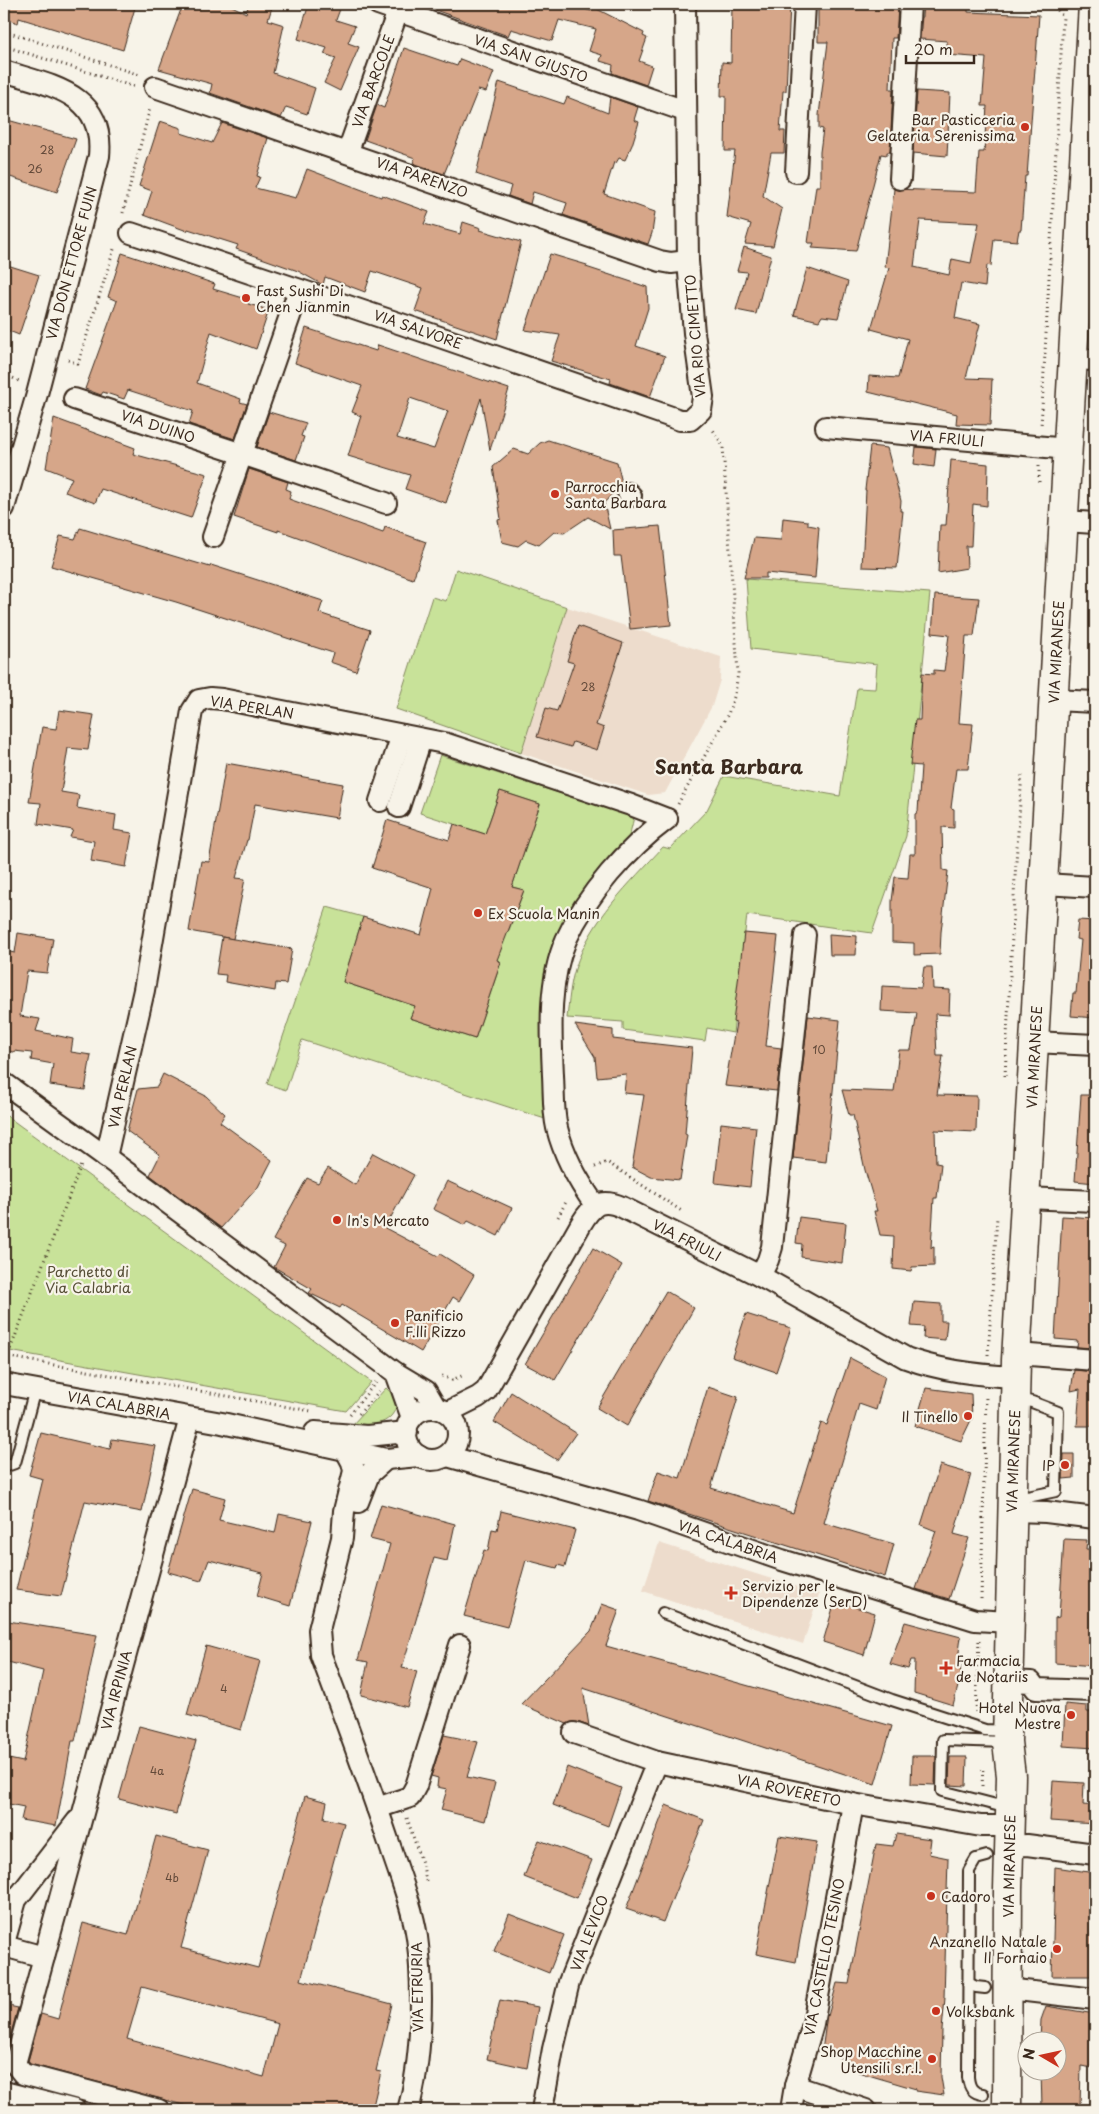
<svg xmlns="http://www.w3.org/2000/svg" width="1099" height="2114" font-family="'Playpen Sans',sans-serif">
<rect width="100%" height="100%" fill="#f7f3e8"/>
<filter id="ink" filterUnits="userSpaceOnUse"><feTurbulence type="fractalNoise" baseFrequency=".02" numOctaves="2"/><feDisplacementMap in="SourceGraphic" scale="10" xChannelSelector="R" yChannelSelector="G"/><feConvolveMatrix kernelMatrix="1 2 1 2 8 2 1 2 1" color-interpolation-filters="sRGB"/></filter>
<g filter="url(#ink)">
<!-- built -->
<g fill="#eddccc">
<polygon points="567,607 721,657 720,680 712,706 665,793 648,795 521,753"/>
<polygon points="659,1543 819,1594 803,1644 643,1591"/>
</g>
<!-- green -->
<g fill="#c8e299" stroke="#82865c">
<polygon points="456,569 567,607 521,753 396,709 432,597 446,601"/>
<path d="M746 579 930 593 906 836 872 933 747 915 733 1033 707 1028 705 1041 623 1030V1022L567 1018C569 1002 570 984 575 969 591 919 629 884 663 847L670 849 707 810 724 776 840 796 857 688 875 689 877 664 751 649Z"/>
<path d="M440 755 634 817C632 825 630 836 626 843 614 862 593 875 580 894 533 963 540 1039 545 1119L302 1040 286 1090 267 1084 327 907 363 917 343 982 415 1006 410 1018 475 1039 501 962 477 954 509 930 524 890 512 887 540 804 500 791 485 834 420 813Z"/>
<polygon points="4,1114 371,1382 346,1411 4,1350"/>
<path d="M386 1388 395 1396 397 1405C390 1427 371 1425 352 1425Z"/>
</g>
<!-- building -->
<g fill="#d6a689" stroke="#3b2a1e" fill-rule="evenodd">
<polygon points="4,4 136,4 123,50 19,18 18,23 4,18"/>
<polygon points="183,4 228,4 246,13 249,4 273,4 268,20 284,25 273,73 315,88 307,114 286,107 281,118 210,93 212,84 159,69"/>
<polygon points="309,4 324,4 340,9 336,20 355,26 348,43 359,47 340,91 324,83 336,58 324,54 327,48 298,39"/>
<polygon points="424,4 566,4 591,11 593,7 644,33 643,36 647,38 639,61 652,66 646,85 612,73 613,65 600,61 602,55 589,51 596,29 559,20 552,41 511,29 508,36 424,6"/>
<polygon points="732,4 790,4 786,91 783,91 780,131 785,131 784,153 771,153 763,196 782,209 773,246 745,244 751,224 727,217 735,151 725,151 726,96 721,96 722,62 731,63"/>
<polygon points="818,4 855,4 898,7 896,38 892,38 890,89 893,89 890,152 887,152 887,155 881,154 856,251 812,248 814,243 808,243 816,186 820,186 820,152 823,129 819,128 819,115 828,42 818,42"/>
<path d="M923 4 968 6V12L1039 15 1027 176H1025L1021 230H1019L1017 241 994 239 991 266 987 265 985 287 961 283 955 318 980 324 966 378 992 379 990 425 956 424 957 414 868 392 869 376 898 378 908 339 871 329 889 268 885 267 894 189 976 192 979 152H984L987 106H982L986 58 947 55V41L920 39ZM920 220 979 223 971 263 952 259 949 275 914 267Z"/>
<polygon points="404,48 457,66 460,59 494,72 486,92 478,90 444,174 413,163 415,158 365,140 377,105 384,108"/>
<polygon points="499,82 564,104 567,97 608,113 610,97 638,107 634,120 639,122 632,145 625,160 619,158 616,163 614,162 604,194 655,212 652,233 648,244 563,215 567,203 533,192 530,204 508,196 511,186 476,174"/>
<polygon points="917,91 950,93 947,156 913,153"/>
<polygon points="4,119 76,139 57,192 4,175"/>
<polygon points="160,121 181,128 181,133 212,143 222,123 268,138 257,176 260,177 255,188 296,198 307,169 381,197 382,195 429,212 424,224 460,234 463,222 481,228 480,230 521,242 497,339 415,311 423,288 372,271 365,292 325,277 323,285 298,271 236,249 238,245 188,229 187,231 144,215 152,191 139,186"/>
<polygon points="744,247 771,256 756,314 736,310 747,272 737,271"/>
<polygon points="122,253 215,284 213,289 250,300 248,304 269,310 256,349 211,332 197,383 241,399 240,402 247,404 235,439 189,424 193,411 128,390 124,399 103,392 101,395 85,389 117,301 108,297"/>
<polygon points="550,254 587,265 586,267 647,287 648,308 636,346 665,356 650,397 610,383 611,379 551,361 560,335 525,330"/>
<polygon points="4,264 39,275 19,335 4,329"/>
<polygon points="807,268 848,282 838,318 822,316 819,321 794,315"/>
<path d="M306 328 376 351 378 345 509 389 490 450 481 398 446 503 405 489 410 475 348 456 361 416 352 412 362 386 295 363ZM410 398 448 411 434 449 397 438Z"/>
<polygon points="269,412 306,423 301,436 304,437 296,460 257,447"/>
<polygon points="54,418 135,448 133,454 207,474 191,518 101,489 95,503 65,492 72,478 46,468"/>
<polygon points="548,440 617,462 622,483 604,503 610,529 588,517 564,533 554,532 539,545 526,540 518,546 502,542 498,520 501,519 493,467 514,449 528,454 540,443"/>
<polygon points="870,446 887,448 901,501 900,511 903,511 897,568 862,567 866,490 865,490"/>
<polygon points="916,447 936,449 934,467 914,464"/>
<polygon points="951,460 988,464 987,506 973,504 971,546 966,546 967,568 938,573 940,525 946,525"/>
<polygon points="249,469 288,482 286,489 291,491 289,499 383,533 385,527 426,542 413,579 278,530 278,532 234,517"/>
<polygon points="783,518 808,521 808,525 819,527 815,578 766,573 766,578 744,578 754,538 781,540"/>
<polygon points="660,526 671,625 630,629 621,556 614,556 613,530"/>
<polygon points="80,528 210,567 211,565 323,601 319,613 370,630 356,671 330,662 333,653 176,602 51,566 60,536 75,539"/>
<polygon points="935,595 979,598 974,636 966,636 959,723 973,724 968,769 956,769 951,808 954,809 954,828 942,827 943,870 948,871 941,932 940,954 914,955 914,943 892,942 892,901 895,877 908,878 910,854 915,854 915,814 918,812 921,766 910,765 915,720 920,720 922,673 934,674 934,670 944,671 949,635 932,633"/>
<polygon points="578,626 623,643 596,725 604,728 597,750 573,742 571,747 537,737 546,708 557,711 574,663 567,661"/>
<polygon points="59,710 94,715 88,750 68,748 61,792 79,795 77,808 116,815 114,830 132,833 126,867 91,861 94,841 70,837 73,830 38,824 41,803 29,802 42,727 56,729"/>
<polygon points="226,763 343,784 337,818 255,804 248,840 247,840 236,878 245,879 233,939 189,931 201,861 209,862"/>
<polygon points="500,791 540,804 512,887 524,890 497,960 501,962 475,1039 410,1018 415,1006 343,982 363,917 421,935 433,888 372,868 387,820 449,840 454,824 485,834"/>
<polygon points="1078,920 1095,921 1095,1018 1071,1016 1073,993 1076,993 1081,940 1076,939"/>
<polygon points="18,933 53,939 47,973 27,971 20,1016 40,1019 36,1031 73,1039 71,1052 91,1055 85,1090 50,1085 53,1064 31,1060 32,1053 14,1051 14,1052 4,1051 4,951 15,953"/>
<polygon points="744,933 778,936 766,1046 781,1048 777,1091 725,1086 736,1023 733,1022"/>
<polygon points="829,934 857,936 856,955 830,955"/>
<polygon points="222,937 292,949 286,984 276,983 275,991 225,982 226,975 216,974"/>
<polygon points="924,967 932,967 933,989 950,990 949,1015 935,1014 937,1056 943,1056 937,1095 977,1096 976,1132 935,1130 936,1163 941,1164 937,1198 934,1198 931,1248 934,1247 934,1266 912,1267 911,1271 893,1269 894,1236 880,1235 874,1211 877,1211 865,1170 853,1115 849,1115 842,1090 894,1092 899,1050 911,1050 917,1013 881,1011 882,986 921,988"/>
<polygon points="808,1016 840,1020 826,1162 793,1158"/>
<polygon points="575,1025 613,1030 613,1039 692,1048 685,1134 687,1135 680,1180 651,1177 632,1167 644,1095 624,1093 626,1074 597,1077 595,1057"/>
<polygon points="163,1074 206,1096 225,1114 220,1122 272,1160 258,1187 221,1228 150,1175 160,1155 127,1131 138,1089 157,1087"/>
<polygon points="1081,1095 1095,1095 1095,1183 1075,1181"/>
<polygon points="721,1123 756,1127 750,1187 715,1183"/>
<polygon points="373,1153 414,1175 385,1228 438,1256 440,1254 474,1275 459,1301 453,1297 421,1352 342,1305 340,1308 309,1293 312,1289 274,1267 285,1246 273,1240 307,1178 318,1183 328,1168 355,1185"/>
<polygon points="447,1181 471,1192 473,1190 512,1208 498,1236 468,1221 465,1225 433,1209"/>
<polygon points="1062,1216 1095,1218 1095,1348 1077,1347 1078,1341 1055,1339"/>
<polygon points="799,1217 846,1223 842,1263 801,1257 802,1244 796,1243"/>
<polygon points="593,1248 622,1265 555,1380 525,1364"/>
<polygon points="666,1291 694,1308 627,1426 597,1408"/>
<polygon points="914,1302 941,1304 941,1321 947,1321 945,1340 923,1338 924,1327 911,1326"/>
<polygon points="746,1314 791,1328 776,1372 732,1357"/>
<polygon points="850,1358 885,1376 876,1410 859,1404 824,1523 894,1544 885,1577 648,1501 658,1471 680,1478 708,1387 738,1397 711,1488 793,1513 821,1423 827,1425"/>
<polygon points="1074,1370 1095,1372 1095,1426 1077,1426 1080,1389 1071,1391"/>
<polygon points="926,1388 971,1394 972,1418 961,1441 915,1426"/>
<polygon points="511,1392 576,1433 557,1460 494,1422"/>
<polygon points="41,1433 110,1449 112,1439 156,1446 142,1512 85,1501 61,1596 16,1590 43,1479 29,1475"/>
<polygon points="1064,1454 1074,1454 1074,1478 1063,1479"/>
<polygon points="940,1465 971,1474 954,1534 969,1538 949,1599 916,1589 936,1531 921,1525"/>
<polygon points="192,1489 225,1498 219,1520 275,1533 279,1514 312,1521 290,1606 257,1596 263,1573 209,1560 201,1581 168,1572"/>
<polygon points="381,1504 455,1524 447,1561 434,1558 402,1668 417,1671 407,1707 361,1695 368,1662 358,1660 390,1544 370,1539"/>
<polygon points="501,1511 575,1530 565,1567 558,1565 557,1568 526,1560 507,1627 464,1616 484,1550 488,1551 492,1529 497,1530"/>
<polygon points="1064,1539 1087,1540 1086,1549 1095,1549 1095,1666 1055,1663 1055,1618 1059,1617"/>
<polygon points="835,1601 875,1613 864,1655 823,1642"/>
<polygon points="602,1604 619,1610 606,1646 892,1726 875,1784 583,1688 589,1726 577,1722 567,1724 521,1704 591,1631"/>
<polygon points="8,1621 97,1635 75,1741 72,1741 56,1826 21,1820 24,1807 4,1803 4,1758 23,1762 43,1671 4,1661 4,1622 8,1623"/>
<polygon points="905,1622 961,1637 959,1652 961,1675 953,1705 914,1693 915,1660 911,1660 908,1669 890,1664"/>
<polygon points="206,1646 260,1661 241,1730 187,1715"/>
<polygon points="1065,1704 1087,1706 1087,1712 1095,1712 1095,1748 1063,1746"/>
<polygon points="139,1726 196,1741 176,1814 119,1799"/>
<polygon points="444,1735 478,1742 467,1777 495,1783 485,1821 441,1810 447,1789 437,1787 438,1778 431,1776"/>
<polygon points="912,1756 936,1756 935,1785 911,1784"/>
<polygon points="950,1757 967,1757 966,1786 949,1785"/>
<polygon points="567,1767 621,1788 608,1826 553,1805"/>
<polygon points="1053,1781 1084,1783 1083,1805 1095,1806 1095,1824 1050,1821"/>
<path d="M305 1796 327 1802 324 1818 344 1823 301 1980 392 2004 376 2071 381 2072 372 2110H202L30 2064 28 2061 41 2014 58 2019 83 1923 128 1935 156 1836 208 1850 181 1948 258 1968ZM142 1987 278 2024 264 2077 127 2039Z"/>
<polygon points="666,1805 704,1820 663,1922 626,1909"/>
<polygon points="896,1834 931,1839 929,1854 948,1858 944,1998 945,1998 942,2030 941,2077 944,2095 915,2091 916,2089 858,2072 860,2065 822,2051 827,2015 828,2016 837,1983 849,1984 876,1844 893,1846"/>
<polygon points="779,1836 817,1842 796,1962 756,1954"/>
<polygon points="539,1840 592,1860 577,1898 524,1877"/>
<polygon points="1055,1867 1095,1873 1093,1976 1052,1976"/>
<polygon points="509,1914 564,1935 549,1973 494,1951"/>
<polygon points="500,2000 538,2007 527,2068 487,2059"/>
<polygon points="4,2005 18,2008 4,2058"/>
<polygon points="1046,2006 1095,2014 1095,2050 1093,2068 1081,2066 1080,2107 1042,2106 1041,2072 1056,2072 1056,2042 1040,2042 1041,2020"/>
</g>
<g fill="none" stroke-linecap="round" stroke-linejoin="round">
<defs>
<g id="lane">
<polyline points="4,1467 15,1463 35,1389"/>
<polyline points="1013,1500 1056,1491 1058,1412 1032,1402 1017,1399"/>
<polyline points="663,1613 892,1700 985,1730 1006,1731"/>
<polyline points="1006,1742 943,1740 942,1791 1008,1808"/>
<polyline points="968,1983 976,1987 985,1988"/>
<path d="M983 2094C972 2093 969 2087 968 2077L969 1871 976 1859 987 1856"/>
</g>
<g id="street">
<polyline points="378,4 685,111"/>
<path d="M4 71C51 86 105 93 99 156L37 394 4 508"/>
<polyline points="155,87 660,261 671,263 688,261"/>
<polyline points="348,151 398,11"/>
<polyline points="796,172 805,4"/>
<polyline points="900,179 910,4"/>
<polyline points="131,233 431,334 680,420 690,420 701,410 703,397 694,333 688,261 685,4"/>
<polyline points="1073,359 1095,360"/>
<polyline points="74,399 242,454 386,503"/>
<polyline points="826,427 1068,449"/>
<polyline points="628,493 631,496"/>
<polyline points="1064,521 1095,523"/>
<polyline points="213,537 299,290"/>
<polyline points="1054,700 1095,702"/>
<polyline points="380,801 402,735"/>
<polyline points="399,807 421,739"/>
<polyline points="1044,884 1095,887"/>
<polyline points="1034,1042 1095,1045"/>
<polyline points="4,1083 106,1157 396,1373 426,1391 436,1408"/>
<polyline points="106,1157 144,990 192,711 199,700 210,698 222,699 444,743 631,805 667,819"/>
<polyline points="1026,1198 1095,1201"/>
<path d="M595 1205C578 1181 564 1157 557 1128 553 1111 554 1092 553 1075 551 1031 548 981 566 940 586 895 628 848 667 819"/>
<polyline points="760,1276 768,1260 772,1247 805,935"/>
<polyline points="1017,1354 1095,1360"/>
<polyline points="396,1373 412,1418"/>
<polyline points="4,1384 222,1423 386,1459 419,1456"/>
<circle cx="432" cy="1434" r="26"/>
<path d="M448 1412 478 1397 486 1391 581 1224C592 1206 600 1197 622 1207L760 1276 906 1358C941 1371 978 1375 1015 1377"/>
<polyline points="315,1432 367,1436 407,1432"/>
<path d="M345 1449 352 1462 354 1471 344 1511 342 1538 319 1630 321 1655C344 1717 368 1780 389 1843 399 1874 412 1905 417 1937 424 1988 422 2061 408 2110"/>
<polyline points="447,1456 638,1510 782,1560 975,1620 1009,1622"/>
<polyline points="358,1502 369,1474 386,1459"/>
<polyline points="1012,1511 1046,1512 1095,1518"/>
<polyline points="1008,1681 1031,1682 1036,1689 1095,1691"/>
<polyline points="574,1733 657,1762 853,1804 981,1826 1009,1826"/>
<polyline points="377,1808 410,1797 416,1786 460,1645"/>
<polyline points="1009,1846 1027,1845 1095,1854"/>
<polyline points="4,1943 16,1900 77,1821"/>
<polyline points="4,1946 44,1957"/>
<polyline points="1008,1989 1095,1999"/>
<polyline points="795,2086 866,2110"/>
<polyline points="4,2092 75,2110"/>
<polyline points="159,2110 23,2074 15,2064 190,1418"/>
<polyline points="542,2110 553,2049 569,1982 657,1762"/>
<polyline points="791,2110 795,2086 813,2024 853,1804"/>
</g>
<polyline id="secondary" points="1007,2110 1008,1890 1011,1776 1007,1742 1016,1360 1093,4"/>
</defs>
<!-- lane casing -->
<use href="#lane" stroke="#3b2a1e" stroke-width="14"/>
<!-- street casing -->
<use href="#street" stroke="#3b2a1e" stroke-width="24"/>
<!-- secondary casing -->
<use href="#secondary" stroke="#3b2a1e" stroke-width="31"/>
<!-- path -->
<g stroke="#3b2a1e" stroke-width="3" stroke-dasharray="1 4" stroke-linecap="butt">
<polyline points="1014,4 1056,8 1063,17 1041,427"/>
<polyline points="4,31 140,75"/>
<polyline points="4,46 135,87"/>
<polyline points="123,213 150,108"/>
<polyline points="68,360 78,364 115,246"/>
<polyline points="4,374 19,381"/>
<polyline points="1039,482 1039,466"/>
<polyline points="678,804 728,714 735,694 738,673 723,446 712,428"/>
<polyline points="1005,1076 1015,877 1022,773"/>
<polyline points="595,1167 607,1162 683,1212"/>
<polyline points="558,1217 567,1200"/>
<polyline points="988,1355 997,1217"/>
<polyline points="4,1356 311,1411"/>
<polyline points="5,1363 81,1165"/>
<polyline points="442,1376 452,1380 464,1375"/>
<polyline points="350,1414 376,1382"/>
<polyline points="359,1414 379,1391"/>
<polyline points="981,1599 986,1396"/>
<polyline points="976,1712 979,1640"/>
<polyline points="982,1786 983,1767"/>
<polyline points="407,1818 423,1866 426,1881"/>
</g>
<!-- lane -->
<use href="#lane" stroke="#f7f3e8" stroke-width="10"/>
<!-- street -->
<use href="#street" stroke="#f7f3e8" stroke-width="20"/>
<!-- secondary -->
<use href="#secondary" stroke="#f7f3e8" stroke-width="28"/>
</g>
</g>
<!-- markers -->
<g fill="#c8321e" stroke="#f7f3e8" stroke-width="2">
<circle cx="1025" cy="127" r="5"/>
<circle cx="246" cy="298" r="5"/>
<circle cx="555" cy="494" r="5"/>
<circle cx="478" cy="913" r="5"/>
<circle cx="337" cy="1220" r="5"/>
<circle cx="395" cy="1323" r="5"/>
<circle cx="968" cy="1416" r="5"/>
<circle cx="1065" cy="1465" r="5"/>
<path d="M728.5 1585.5h5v5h5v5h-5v5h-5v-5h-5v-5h5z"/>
<path d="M943.5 1660.5h5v5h5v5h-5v5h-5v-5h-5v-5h5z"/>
<circle cx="1071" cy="1715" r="5"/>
<circle cx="931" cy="1896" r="5"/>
<circle cx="1057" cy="1949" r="5"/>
<circle cx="936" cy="2011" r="5"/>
<circle cx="932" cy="2059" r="5"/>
</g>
<g text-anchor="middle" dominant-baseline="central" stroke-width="4.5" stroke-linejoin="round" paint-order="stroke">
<!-- number labels -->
<g font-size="11" fill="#624939">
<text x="47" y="149">28</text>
<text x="35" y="168">26</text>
<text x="588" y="686">28</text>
<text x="819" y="1049">10</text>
<text x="224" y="1688">4</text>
<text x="157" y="1770">4a</text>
<text x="172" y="1877">4b</text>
</g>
<!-- street labels -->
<g font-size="14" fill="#3b2a1e" stroke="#f7f3e8">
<text transform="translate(531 58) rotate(19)">VIA SAN GIUSTO</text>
<text transform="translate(373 81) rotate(-70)">VIA BARCOLE</text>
<text transform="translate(422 177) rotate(19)">VIA PARENZO</text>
<text transform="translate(71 263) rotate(-75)">VIA DON ETTORE FUIN</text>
<text transform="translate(418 329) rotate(19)">VIA SALVORE</text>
<text transform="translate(695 336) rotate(-95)">VIA RIO CIMETTO</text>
<text transform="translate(158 426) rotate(18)">VIA DUINO</text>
<text transform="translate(947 438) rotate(5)">VIA FRIULI</text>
<text transform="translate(1056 652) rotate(-87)">VIA MIRANESE</text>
<text transform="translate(252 707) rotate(9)">VIA PERLAN</text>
<text transform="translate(1034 1057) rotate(-87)">VIA MIRANESE</text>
<text transform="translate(122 1087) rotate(-77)">VIA PERLAN</text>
<text transform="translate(687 1240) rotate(27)">VIA FRIULI</text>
<text transform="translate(119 1405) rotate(10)">VIA CALABRIA</text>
<text transform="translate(1013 1461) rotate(-88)">VIA MIRANESE</text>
<text transform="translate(728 1541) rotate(19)">VIA CALABRIA</text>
<text transform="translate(116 1690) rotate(-75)">VIA IRPINIA</text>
<text transform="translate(789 1790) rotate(12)">VIA ROVERETO</text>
<text transform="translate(1009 1866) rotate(-89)">VIA MIRANESE</text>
<text transform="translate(589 1933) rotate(-69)">VIA LEVICO</text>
<text transform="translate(824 1957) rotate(-79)">VIA CASTELLO TESINO</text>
<text transform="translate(417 1987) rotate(-91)">VIA ETRURIA</text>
</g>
<!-- poi labels -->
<g font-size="14" fill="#3b2a1e" stroke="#f7f3e8" text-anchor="start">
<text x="1015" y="119" text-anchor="end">Bar Pasticceria<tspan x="1015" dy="16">Gelateria Serenissima</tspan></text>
<text x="256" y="290">Fast Sushi Di<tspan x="256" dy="16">Chen Jianmin</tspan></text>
<text x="565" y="486">Parrocchia<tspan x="565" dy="16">Santa Barbara</tspan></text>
<text x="488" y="913">Ex Scuola Manin</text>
<text x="347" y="1220">In's Mercato</text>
<text x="405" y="1315">Panificio<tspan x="405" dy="16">F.lli Rizzo</tspan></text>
<text x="958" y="1416" text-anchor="end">Il Tinello</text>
<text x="1055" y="1465" text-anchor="end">IP</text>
<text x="742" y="1585">Servizio per le<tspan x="742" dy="16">Dipendenze (SerD)</tspan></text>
<text x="956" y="1660">Farmacia<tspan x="956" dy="16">de Notariis</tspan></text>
<text x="1061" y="1707" text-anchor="end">Hotel Nuova<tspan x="1061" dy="16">Mestre</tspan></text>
<text x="941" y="1896">Cadoro</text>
<text x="1047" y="1941" text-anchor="end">Anzanello Natale<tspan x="1047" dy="16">Il Fornaio</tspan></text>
<text x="946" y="2011">Volksbank</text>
<text x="922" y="2051" text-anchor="end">Shop Macchine<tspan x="922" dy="16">Utensili s.r.l.</tspan></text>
</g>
<!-- park labels -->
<g font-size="14" fill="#574f37" stroke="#f7f3e8">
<text x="88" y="1271">Parchetto di<tspan x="88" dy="16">Via Calabria</tspan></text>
</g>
<!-- district labels -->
<g font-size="19" font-weight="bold" fill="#3b2a1e" stroke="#f7f3e8">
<text x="729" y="766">Santa Barbara</text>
</g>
</g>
<!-- margin -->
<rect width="1099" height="2114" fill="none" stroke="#f7f3e8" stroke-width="20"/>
<rect x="10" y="10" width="1079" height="2094" fill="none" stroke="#3b2a1e" stroke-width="2" filter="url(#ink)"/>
<!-- north arrow -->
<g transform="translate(1042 2056) rotate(279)"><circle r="24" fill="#f7f3e8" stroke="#aca397"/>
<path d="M0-4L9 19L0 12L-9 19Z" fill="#c8321e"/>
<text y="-8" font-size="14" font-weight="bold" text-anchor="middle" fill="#3b2a1e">N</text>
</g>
<!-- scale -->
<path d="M906 55v8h68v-8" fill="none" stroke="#3b2a1e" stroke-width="2.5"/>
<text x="914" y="55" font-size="15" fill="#3b2a1e" stroke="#f7f3e8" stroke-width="4" paint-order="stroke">20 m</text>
</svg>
